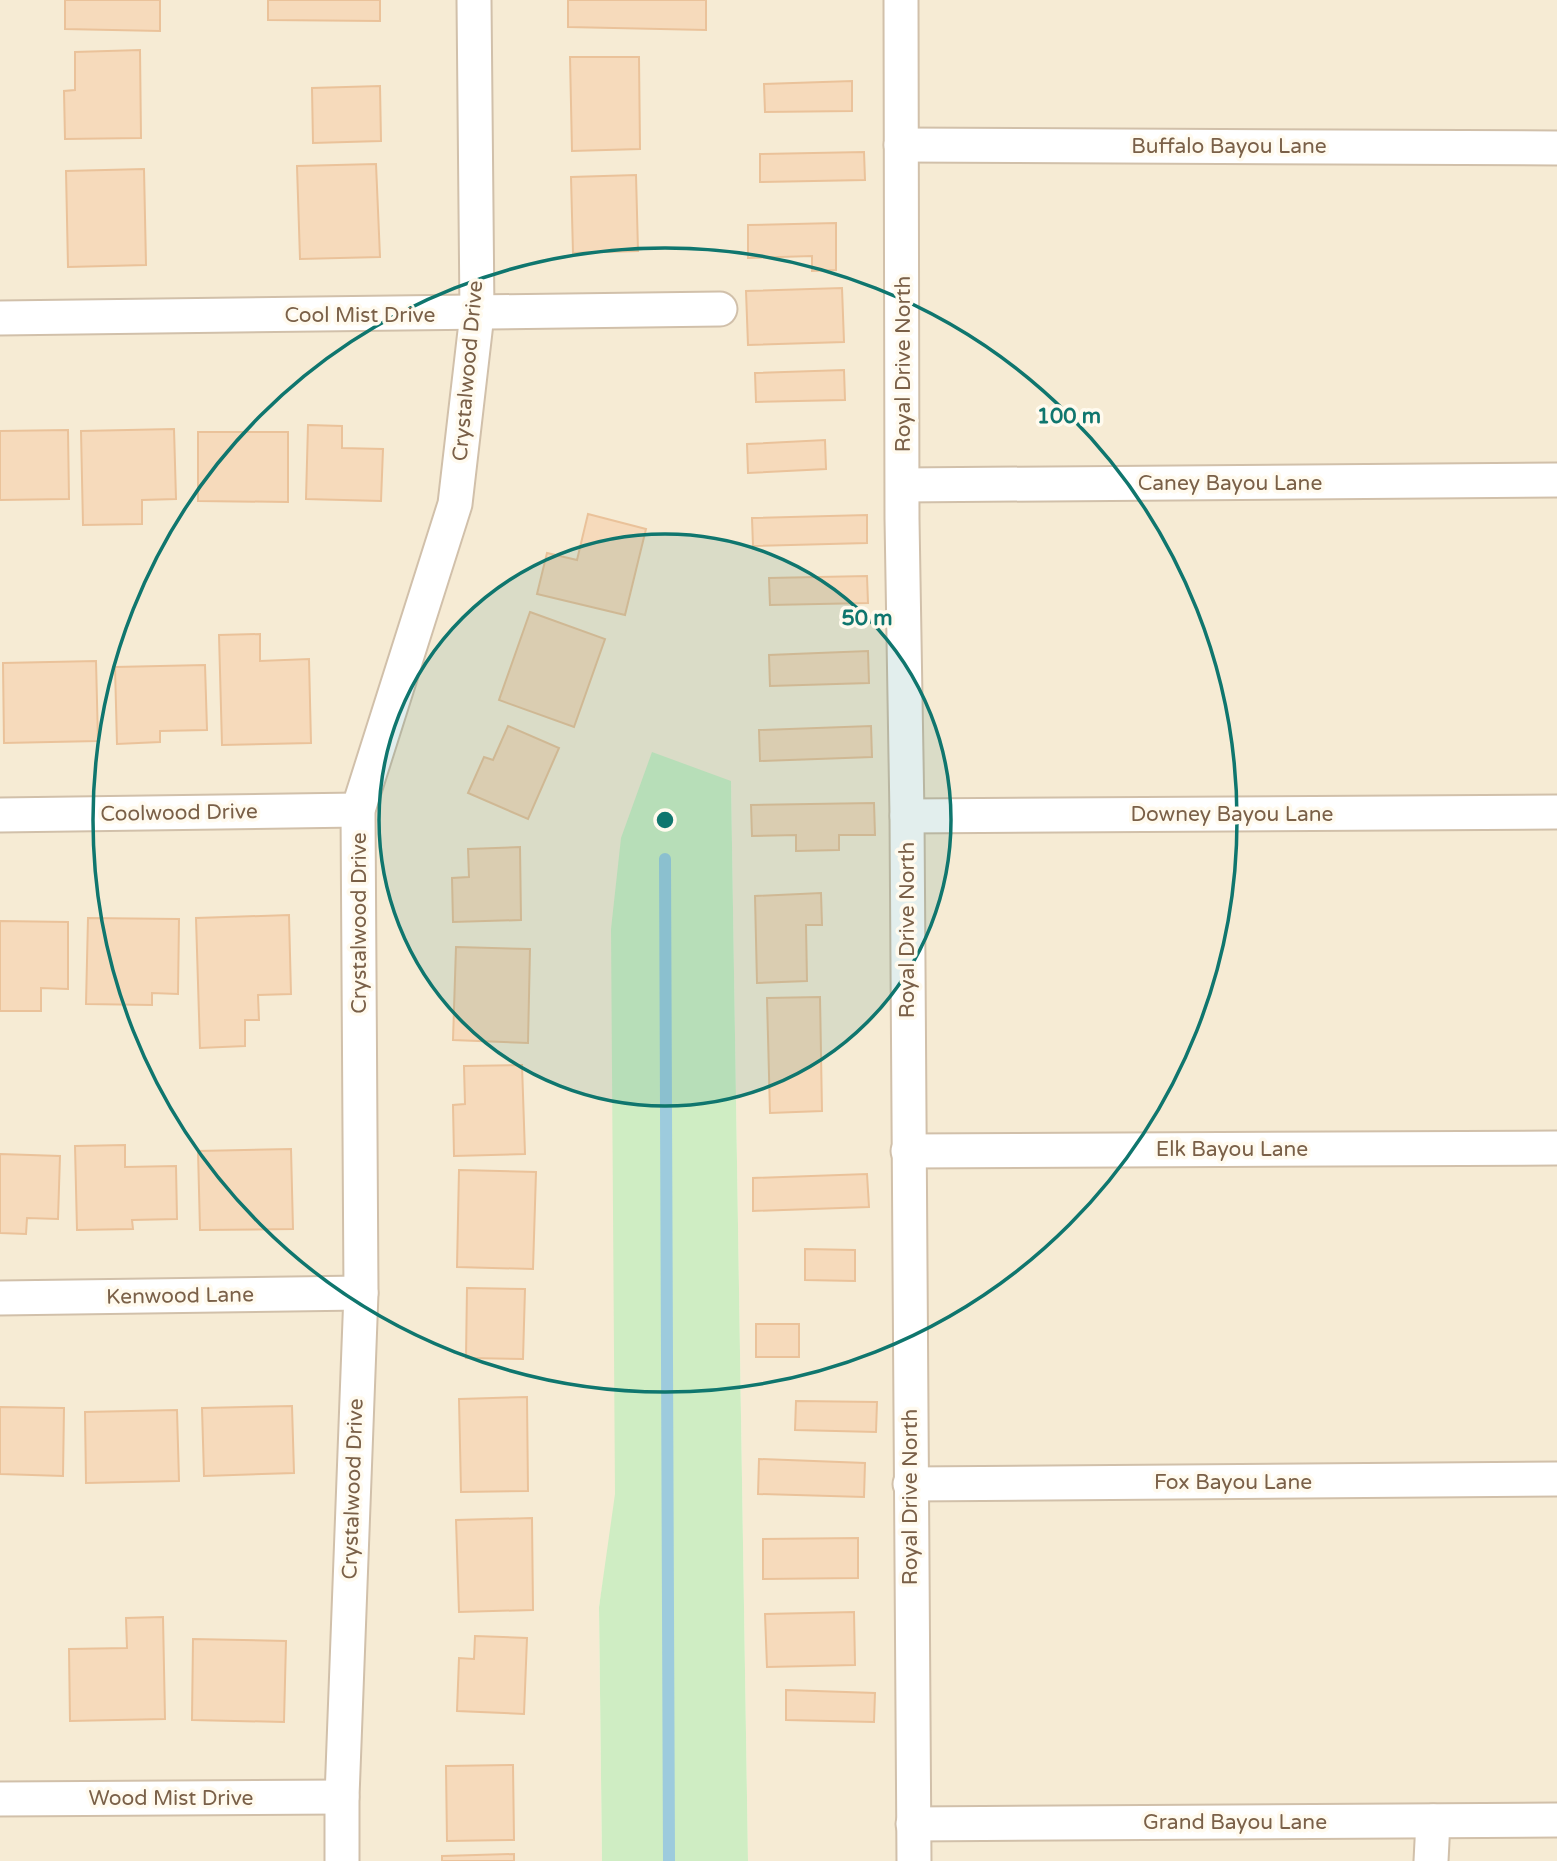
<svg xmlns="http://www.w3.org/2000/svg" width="1557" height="1861" font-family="'Varela Round',sans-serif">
<rect width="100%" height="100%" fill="#fef8e6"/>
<!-- residential -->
<polygon fill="#f6ebd4" points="0,0 1557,0 1557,1861 748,1861 731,781 599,1607 602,1861 0,1861"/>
<!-- green -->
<polygon fill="#cfedc3" points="652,752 731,781 748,1861 602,1861 599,1607 615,1494 611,929 621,838"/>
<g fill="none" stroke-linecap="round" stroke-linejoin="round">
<!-- stream -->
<polyline stroke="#9dcbdd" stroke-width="12" points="665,859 669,1861"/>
</g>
<!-- building -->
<g fill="#f6dabb" stroke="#eac29a" stroke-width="2">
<polygon points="65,0 160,0 160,31 65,29"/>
<polygon points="268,0 380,0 380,21 268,20"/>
<polygon points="568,0 706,0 706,30 568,27"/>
<polygon points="140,50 141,138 65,139 64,91 75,90 75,52"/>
<polygon points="570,57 639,57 640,149 572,151"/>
<polygon points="852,81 852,111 765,112 764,84"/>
<polygon points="380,86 381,141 313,143 312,88"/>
<polygon points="864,152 865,180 760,182 760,154"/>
<polygon points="376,164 380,257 300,259 297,166"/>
<polygon points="144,169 146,265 68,267 66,171"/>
<polygon points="636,175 638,251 573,253 571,177"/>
<polygon points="836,223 836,270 812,271 812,256 748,258 748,225"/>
<polygon points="842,288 844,342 748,345 746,291"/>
<polygon points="844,370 845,400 756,402 755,373"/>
<polygon points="308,425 342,426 342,448 383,449 381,501 306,499"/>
<polygon points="174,429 176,499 142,500 142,524 83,525 81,431"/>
<polygon points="68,430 69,499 0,500 0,431"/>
<polygon points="198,432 288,432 288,502 198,501"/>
<polygon points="825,440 826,469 748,473 747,444"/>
<polygon points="588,514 646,529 625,615 537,594 547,553 577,560"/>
<polygon points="867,515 867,543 753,546 752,518"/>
<polygon points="867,576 868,603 770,605 769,578"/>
<polygon points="530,612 605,639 574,727 499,700"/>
<polygon points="260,634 260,661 309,659 311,743 222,745 219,635"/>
<polygon points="868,651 869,683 770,686 769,655"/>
<polygon points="96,661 98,741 4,743 3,663"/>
<polygon points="205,665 207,730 160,731 160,742 117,744 115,667"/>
<polygon points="508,726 559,748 528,819 468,793 484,757 493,760"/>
<polygon points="871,726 872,757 760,761 759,730"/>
<polygon points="874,803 875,835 839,835 839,850 796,851 796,835 752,836 751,805"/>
<polygon points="520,847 521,920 453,922 452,878 469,877 468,849"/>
<polygon points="821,893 822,925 806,925 807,981 757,983 755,896"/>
<polygon points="289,915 291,994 258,995 259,1020 245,1020 245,1046 200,1048 196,918"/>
<polygon points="88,918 179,919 178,994 152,993 152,1005 86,1004"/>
<polygon points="0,921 68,922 68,989 41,988 41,1011 0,1011"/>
<polygon points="456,947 530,949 528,1043 453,1040"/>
<polygon points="820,997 822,1111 770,1113 767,998"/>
<polygon points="522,1065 525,1154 454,1156 453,1105 465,1104 464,1066"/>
<polygon points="125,1145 125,1167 176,1166 177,1219 132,1220 133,1229 77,1230 75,1146"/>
<polygon points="291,1149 293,1229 200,1230 198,1151"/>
<polygon points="0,1154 60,1156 58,1219 27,1218 26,1234 0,1233"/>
<polygon points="459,1170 536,1172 533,1269 457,1267"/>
<polygon points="867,1174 869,1207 753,1211 753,1178"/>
<polygon points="805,1249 855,1250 855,1281 805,1280"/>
<polygon points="467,1288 525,1289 523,1359 466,1358"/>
<rect x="756" y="1324" width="43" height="33"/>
<polygon points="527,1397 528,1491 461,1492 459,1399"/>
<polygon points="796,1401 877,1402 876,1432 795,1430"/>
<polygon points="292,1406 294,1473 204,1476 202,1408"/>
<polygon points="0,1407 64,1408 63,1476 0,1474"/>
<polygon points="177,1410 179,1481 86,1483 85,1412"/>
<polygon points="759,1459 865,1463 864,1497 758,1494"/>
<polygon points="532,1518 533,1610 459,1612 456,1520"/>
<polygon points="858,1538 858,1578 763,1579 763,1539"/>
<polygon points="854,1612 855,1665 767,1667 765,1614"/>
<polygon points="163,1617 165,1719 70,1721 69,1649 127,1648 126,1618"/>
<polygon points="475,1636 527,1638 524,1714 457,1711 459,1658 474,1659"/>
<polygon points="193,1639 286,1641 284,1722 192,1720"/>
<polygon points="786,1690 875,1693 874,1722 786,1720"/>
<polygon points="513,1765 514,1840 447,1841 446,1766"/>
<polygon points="514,1854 514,1861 442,1861 442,1856"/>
</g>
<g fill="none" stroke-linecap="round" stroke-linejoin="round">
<defs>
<g id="street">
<polyline points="901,0 902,519 907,816 914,1861"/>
<polyline points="901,145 1557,148"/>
<polyline points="0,318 720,309"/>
<polyline points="903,485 1557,480"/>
<polyline points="0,815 358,810"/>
<polyline points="907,816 1557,812"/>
<polyline points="908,1151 1557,1148"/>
<polyline points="0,1298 361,1293"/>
<polyline points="910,1484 1557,1479"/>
<polyline points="0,1799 342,1797"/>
<polyline points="913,1824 1557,1820"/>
<polyline points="342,1861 342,1797 361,1293 358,810 455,504 477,314 474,0"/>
<polyline points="1431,1861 1433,1821"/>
</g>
</defs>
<!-- street casing -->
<use href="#street" stroke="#d1c0aa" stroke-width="37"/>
<!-- street -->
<use href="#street" stroke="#fff" stroke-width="33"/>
</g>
<!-- distance rings -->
<circle cx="665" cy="820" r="286" fill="#0f766e" fill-opacity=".12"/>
<g fill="none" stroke="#0f766e" stroke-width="3.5">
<circle cx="665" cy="820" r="286"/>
<circle cx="665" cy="820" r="572"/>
</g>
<g text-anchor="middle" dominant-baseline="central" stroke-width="7" stroke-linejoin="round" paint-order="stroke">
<!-- street labels -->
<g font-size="21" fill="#7a6048" stroke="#fffaee">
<text x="1229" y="146">Buffalo Bayou Lane</text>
<text x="360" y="315">Cool Mist Drive</text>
<text transform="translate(903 364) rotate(-90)">Royal Drive North</text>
<text transform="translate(468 371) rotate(-85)">Crystalwood Drive</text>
<text x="1230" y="483">Caney Bayou Lane</text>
<text transform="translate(179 813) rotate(-1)">Coolwood Drive</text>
<text x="1232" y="814">Downey Bayou Lane</text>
<text transform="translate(359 923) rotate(-90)">Crystalwood Drive</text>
<text transform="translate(907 930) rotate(-90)">Royal Drive North</text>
<text x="1232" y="1149">Elk Bayou Lane</text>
<text transform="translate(180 1296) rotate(-1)">Kenwood Lane</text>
<text x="1233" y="1482">Fox Bayou Lane</text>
<text transform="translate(353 1489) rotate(-88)">Crystalwood Drive</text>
<text transform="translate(910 1497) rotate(-90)">Royal Drive North</text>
<text x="171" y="1798">Wood Mist Drive</text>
<text x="1235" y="1822">Grand Bayou Lane</text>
</g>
</g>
<circle cx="665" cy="820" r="10" fill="#0f766e" stroke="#fffaee" stroke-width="3.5"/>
<g font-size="21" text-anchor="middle" font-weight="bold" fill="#0f766e" stroke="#fffaee" stroke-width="7" stroke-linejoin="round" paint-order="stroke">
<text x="1069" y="423">100 m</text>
<text x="867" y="625">50 m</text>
</g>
</svg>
